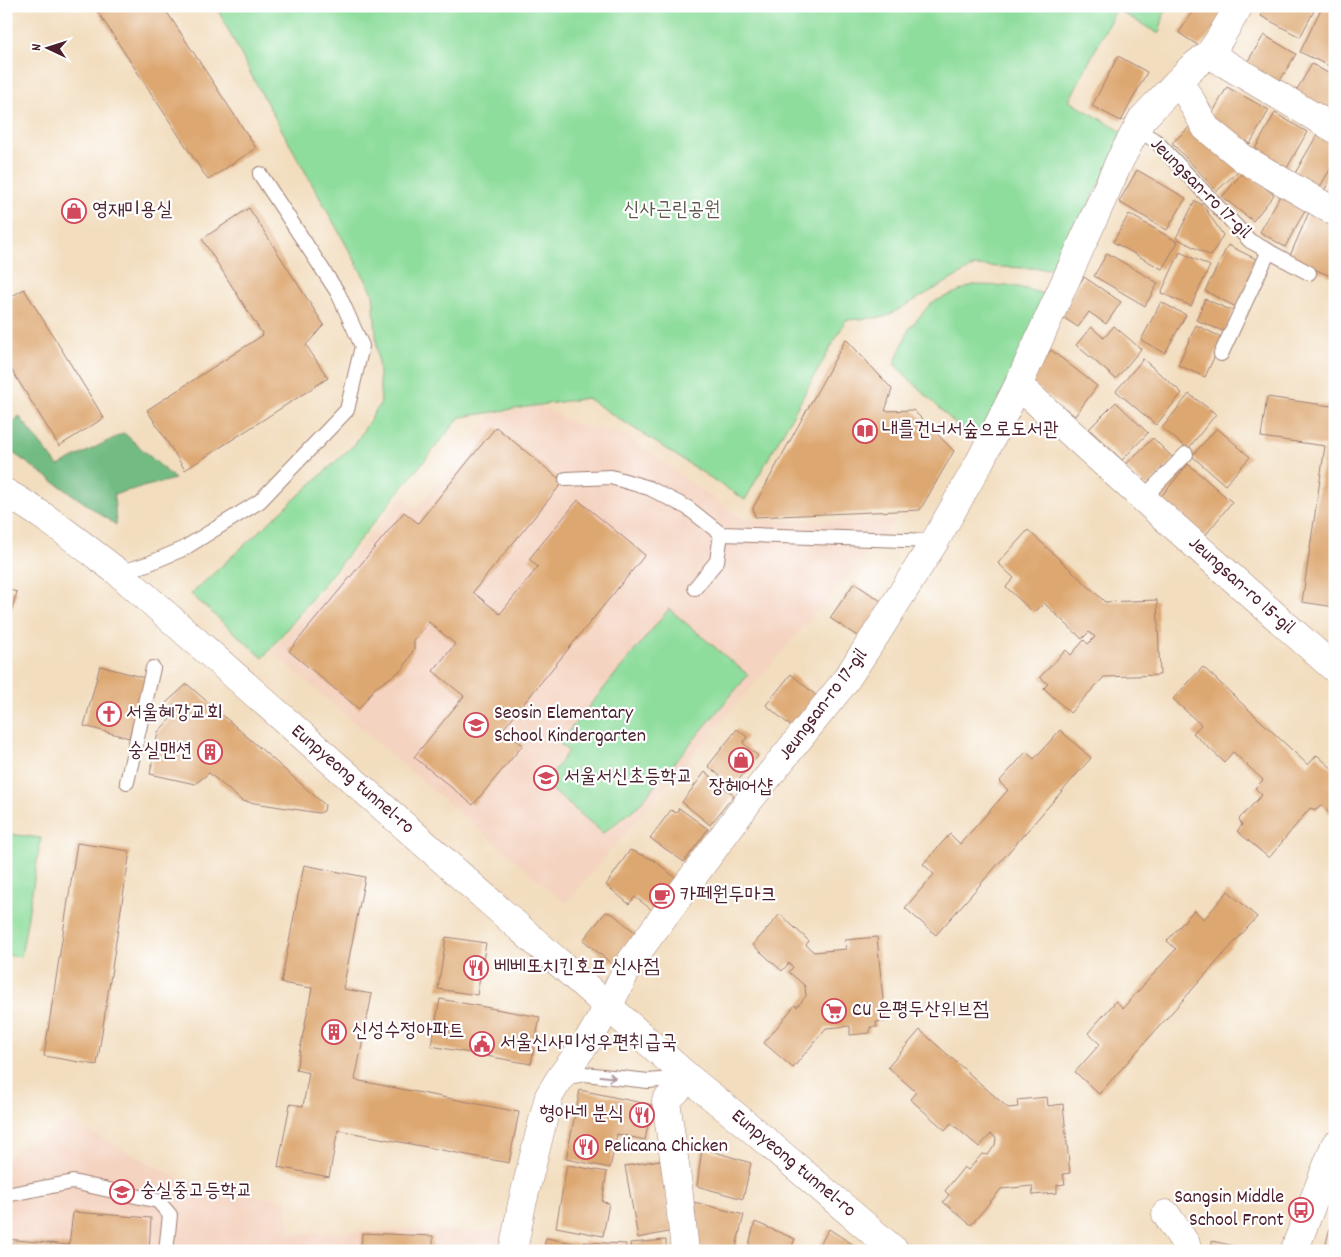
<svg xmlns="http://www.w3.org/2000/svg" width="1341" height="1257" font-family="Dekko,'Poor Story',sans-serif">
<rect width="100%" height="100%" fill="#fff"/>
<filter id="ink" filterUnits="userSpaceOnUse"><feTurbulence type="fractalNoise" baseFrequency=".02" numOctaves="2"/><feDisplacementMap in="SourceGraphic" scale="10" xChannelSelector="R" yChannelSelector="G"/><feConvolveMatrix kernelMatrix="1 2 1 2 8 2 1 2 1" color-interpolation-filters="sRGB"/></filter>
<filter id="wash" filterUnits="userSpaceOnUse"><feTurbulence type="fractalNoise" baseFrequency=".0096" numOctaves="4" result="noise"/><feDisplacementMap in="SourceGraphic" scale="20" xChannelSelector="R" yChannelSelector="G"/><feGaussianBlur stdDeviation="1.12" result="paint"/><feColorMatrix in="noise" values="0 0 0 0 0 0 0 0 0 0 0 0 0 0 0 0 0 1.4 0 .05"/><feComposite in="paint" operator="in"/></filter>
<g filter="url(#wash)">
<rect width="100%" height="100%" fill="#f2ddbe"/>
<!-- built -->
<g fill="#f4d3c0">
<polygon points="540,406 576,424 625,435 744,520 895,521 565,903 272,652 402,496 417,509 492,415"/>
<polygon points="69,1121 190,1184 287,1201 290,1234 415,1229 460,1232 505,1230 500,1251 6,1251 6,1157"/>
</g>
<!-- green -->
<g fill="#8edd9c" stroke="#6c7e64">
<polygon points="216,6 1166,6 1159,34 1116,9 1069,101 1126,134 1055,269 975,266 885,317 846,320 745,500 587,398 460,417 263,658 191,594 355,444 381,402 373,293 254,80"/>
<polygon points="973,285 1014,286 1048,295 977,445 894,364 909,329 931,303"/>
<polygon points="669,609 748,675 638,806 603,833 545,784 568,751 559,743"/>
<polygon points="8,834 41,838 21,957 6,955 6,840"/>
</g>
<!-- forest -->
<polygon fill="#72bc84" stroke="#5e6e58" points="19,416 58,466 124,433 175,479 114,494 116,525 6,448 6,432"/>
<g id="blocks">
<!-- building -->
<g fill="#dda771">
<polygon points="94,6 163,6 256,148 208,180"/>
<polygon points="1196,6 1210,6 1227,17 1199,46 1179,33"/>
<polygon points="1266,6 1306,6 1314,11 1300,37 1261,16"/>
<polygon points="1322,7 1335,13 1335,64 1333,68 1300,52"/>
<polygon points="1264,35 1296,54 1278,84 1246,64"/>
<polygon points="1118,56 1147,72 1121,121 1092,106"/>
<polygon points="1312,64 1335,77 1335,114 1296,91"/>
<polygon points="1227,87 1269,110 1250,144 1208,121"/>
<polygon points="1275,113 1307,132 1287,168 1255,149"/>
<polygon points="1194,123 1239,170 1217,191 1172,143"/>
<polygon points="1318,133 1335,143 1335,161 1318,190 1294,175"/>
<polygon points="1137,170 1186,198 1167,230 1119,202"/>
<polygon points="1244,171 1274,195 1253,221 1222,197"/>
<polygon points="1335,171 1335,199 1323,193"/>
<polygon points="1280,196 1305,210 1285,247 1260,232"/>
<polygon points="1195,201 1203,205 1223,235 1211,256 1176,238"/>
<polygon points="249,208 324,325 306,345 328,378 185,470 147,410 263,335 202,239"/>
<polygon points="1309,212 1335,223 1335,278 1289,258"/>
<polygon points="1129,214 1178,242 1162,269 1113,242"/>
<polygon points="1228,245 1260,261 1236,307 1205,291"/>
<polygon points="1180,252 1210,266 1191,306 1161,293"/>
<polygon points="1107,253 1158,283 1145,306 1094,276"/>
<polygon points="1084,277 1121,302 1106,324 1089,312 1078,327 1058,314"/>
<polygon points="24,289 104,418 59,446 6,361 6,300"/>
<polygon points="1205,299 1233,311 1225,332 1196,320"/>
<polygon points="1161,302 1186,315 1165,353 1141,340"/>
<polygon points="1196,325 1223,338 1205,377 1178,365"/>
<polygon points="1114,326 1141,349 1116,379 1076,345 1091,327 1104,338"/>
<polygon points="846,339 892,389 885,411 913,410 954,451 920,510 755,517 753,508"/>
<polygon points="1051,350 1097,386 1075,416 1028,380"/>
<polygon points="1143,359 1182,393 1156,425 1116,391"/>
<polygon points="1334,390 1335,390 1335,607 1302,602 1325,446 1261,437 1267,397 1331,406"/>
<polygon points="1189,394 1216,414 1188,449 1162,428"/>
<polygon points="1116,402 1148,433 1122,460 1089,429"/>
<polygon points="496,427 563,482 473,592 500,614 538,567 529,559 578,500 645,555 503,729 523,745 473,805 414,757 464,696 433,671 455,644 429,622 414,640 414,649 403,669 375,688 359,709 289,651 404,512 418,523"/>
<polygon points="1217,428 1250,457 1225,485 1192,456"/>
<polygon points="1153,438 1174,459 1147,487 1125,465"/>
<polygon points="1188,464 1232,502 1204,537 1159,499"/>
<polygon points="1028,530 1105,602 1157,600 1160,675 1104,677 1070,713 1044,688 1048,684 1040,677 1066,650 1071,655 1084,640 1088,644 1095,637 1089,632 1082,639 1044,603 1034,613 1006,587 1014,578 998,563"/>
<polygon points="854,583 884,603 860,638 830,618"/>
<polygon points="6,589 17,592 7,624 6,624"/>
<polygon points="100,666 145,678 129,738 84,726"/>
<polygon points="1203,667 1308,765 1317,755 1335,771 1335,812 1331,815 1322,805 1316,810 1310,808 1269,858 1237,831 1242,825 1239,819 1262,795 1255,788 1263,780 1233,752 1224,762 1193,733 1201,725 1173,699"/>
<polygon points="791,674 818,697 793,728 766,705"/>
<polygon points="187,684 325,805 324,811 319,813 242,801 209,773 195,784 150,774 158,732 172,717 166,713 166,703"/>
<polygon points="737,729 747,737 743,743 758,756 733,787 708,766"/>
<polygon points="1060,730 1091,758 936,935 905,908 934,874 923,864 950,834 960,844 1008,790 999,782 1026,752 1034,759"/>
<polygon points="705,772 734,795 710,825 682,802"/>
<polygon points="679,808 708,829 684,862 650,838 671,810 676,813"/>
<polygon points="77,843 130,851 97,1065 44,1056"/>
<polygon points="630,850 654,860 678,880 655,912 635,897 629,904 606,885"/>
<polygon points="304,865 365,877 343,989 372,994 355,1080 519,1112 509,1163 338,1130 329,1177 278,1167 290,1104 303,1106 309,1073 296,1070 312,988 281,983"/>
<polygon points="1228,891 1257,917 1099,1094 1075,1072 1100,1044 1088,1033 1116,1001 1123,1008 1176,949 1167,941 1194,910 1204,919"/>
<polygon points="606,912 613,914 637,934 612,964 583,940"/>
<polygon points="780,914 809,941 806,945 814,952 846,949 845,940 877,937 885,1021 876,1022 877,1027 870,1027 870,1033 850,1035 850,1026 826,1028 793,1068 764,1043 795,1005 797,1007 806,996 805,986 789,972 793,967 789,963 782,971 753,945"/>
<polygon points="446,937 486,943 477,995 438,989"/>
<polygon points="440,999 540,1017 531,1064 431,1046"/>
<polygon points="920,1030 1008,1108 1018,1107 1017,1100 1047,1097 1048,1106 1063,1104 1070,1173 1063,1174 1065,1184 1057,1185 1057,1193 1033,1195 1032,1186 1001,1189 971,1225 943,1202 949,1195 945,1191 964,1167 968,1170 982,1154 988,1155 995,1145 996,1138 991,1134 979,1147 951,1123 945,1130 910,1099 916,1092 888,1067"/>
<polygon points="580,1090 652,1105 645,1140 617,1134 610,1168 566,1159"/>
<polygon points="702,1148 751,1163 743,1199 697,1186"/>
<polygon points="660,1160 673,1231 638,1238 625,1166"/>
<polygon points="567,1165 607,1172 602,1202 609,1203 603,1236 556,1227"/>
<polygon points="694,1202 744,1215 735,1251 704,1251 698,1249"/>
<polygon points="73,1212 151,1218 149,1251 6,1251 6,1239 69,1245"/>
<polygon points="1334,1212 1335,1251 1324,1251"/>
<polygon points="755,1222 795,1239 790,1251 747,1251"/>
<polygon points="829,1229 863,1251 816,1251"/>
<polygon points="362,1233 433,1236 433,1251 361,1251"/>
<polygon points="546,1238 583,1245 582,1251 543,1251"/>
<polygon points="666,1240 666,1251 631,1251 630,1243"/>
<polygon points="1212,1241 1252,1250 1252,1251 1211,1251"/>
<polygon points="584,1242 626,1244 625,1251 584,1251"/>
</g>
</g>
</g>
<g filter="url(#ink)">
<use href="#blocks" fill-opacity="0" stroke="#9e7e74" stroke-width="1"/>
<g fill="none" stroke-linecap="round" stroke-linejoin="round">
<defs>
<g id="service">
<polyline points="1136,129 1156,141 1250,241 1309,273"/>
<polyline points="1221,354 1269,251"/>
<polyline points="566,479 611,477 649,488 688,508 721,534 935,541"/>
<polyline points="1148,503 1153,488 1186,454"/>
<polyline points="119,573 150,563 183,549 260,501 347,410 362,346 338,293 260,174"/>
<polyline points="695,588 717,561 721,534"/>
<polyline points="127,782 153,668"/>
<polyline points="563,1078 585,1074 648,1081 685,1078"/>
<polyline points="6,1195 73,1182 158,1201 170,1215 166,1251"/>
</g>
<g id="minor">
<polyline points="1209,54 1335,129"/>
<polyline points="1178,82 1189,97 1206,128 1244,159 1335,212"/>
<polyline points="1017,388 1028,394 1148,503 1335,669"/>
<polyline points="1166,1214 1186,1244 1187,1251"/>
<polyline points="513,1251 522,1204 549,1096 560,1078 591,1036 608,1007 631,961 751,798 843,684 875,636 935,541 979,463 1017,388 1120,160 1142,119 1191,68 1209,54 1217,43 1239,6"/>
<polyline points="685,1251 678,1186 666,1101 689,1078"/>
</g>
<g id="secondary">
<path d="M6 493C47 516 82 545 119 573L689 1078 747 1125 895 1251"/>
<polyline points="1294,1251 1335,1145"/>
</g>
</defs>
<!-- service casing -->
<use href="#service" stroke="#9e7e74" stroke-width="16"/>
<!-- minor casing -->
<use href="#minor" stroke="#9e7e74" stroke-width="29"/>
<!-- secondary casing -->
<use href="#secondary" stroke="#9e7e74" stroke-width="29"/>
<!-- service -->
<use href="#service" stroke="#fff" stroke-width="14"/>
<!-- minor -->
<use href="#minor" stroke="#fff" stroke-width="28"/>
<!-- secondary -->
<use href="#secondary" stroke="#fff" stroke-width="28"/>
</g>
<!-- one-way arrows -->
<defs><path id="oneway-shaft" d="M-6 0H5M1.5-3L5.5 0L1.5 3" fill="none" stroke-width="1.6" stroke-linecap="round" stroke-linejoin="round" transform="scale(1.25)"/></defs>
<use stroke="#ae9aa0" href="#oneway-shaft" transform="translate(608 1077) rotate(7)"/>
</g>
<!-- icons -->
<defs>
<symbol id="shop-ring" viewBox="-11 -11 22 22"><circle r="9.5" fill="#fff" stroke="#d1495b" stroke-width="1.5"/><path d="M-5-2.5h2.3a2.7 3.5 0 0 1 5.4 0H5L5.5 6h-11ZM-1.5-2.5h3a1.5 2.3 0 0 0-3 0Z" fill="#d1495b"/></symbol>
<symbol id="library-ring" viewBox="-11 -11 22 22"><circle r="9.5" fill="#fff" stroke="#d1495b" stroke-width="1.5"/><path d="M-6-4Q-3-5.5-.7-3.5V5Q-3 3-6 4ZM6-4Q3-5.5 .7-3.5V5Q3 3 6 4Z" fill="#d1495b"/></symbol>
<symbol id="church-ring" viewBox="-11 -11 22 22"><circle r="9.5" fill="#fff" stroke="#d1495b" stroke-width="1.5"/><path d="M-1.2-6h2.4v3.5h3.3v2.4h-3.3V6h-2.4V-.1h-3.3v-2.4h3.3Z" fill="#d1495b"/></symbol>
<symbol id="school-ring" viewBox="-11 -11 22 22"><circle r="9.5" fill="#fff" stroke="#d1495b" stroke-width="1.5"/><path d="M0-5L7-2L0 1L-7-2ZM-4 1L0 2.5L4 1V4Q0 6-4 4Z" fill="#d1495b"/></symbol>
<symbol id="building-ring" viewBox="-11 -11 22 22"><circle r="9.5" fill="#fff" stroke="#d1495b" stroke-width="1.5"/><path d="M-4-6H4V6H1V3H-1V6H-4ZM-2.5-4.3h1.7v1.8h-1.7ZM.8-4.3h1.7v1.8H.8ZM-2.5-1h1.7V.8h-1.7ZM.8-1h1.7V.8H.8Z" fill="#d1495b"/></symbol>
<symbol id="cafe-ring" viewBox="-11 -11 22 22"><circle r="9.5" fill="#fff" stroke="#d1495b" stroke-width="1.5"/><path d="M-5.5-4.5H6V0H3Q3 3.5 0 3.5H-2.5Q-5.5 3.5-5.5 0ZM3-3.2v2h1.7v-2ZM-6 4.5H4V6H-6Z" fill="#d1495b"/></symbol>
<symbol id="restaurant-ring" viewBox="-11 -11 22 22"><circle r="9.5" fill="#fff" stroke="#d1495b" stroke-width="1.5"/><path d="M-5-6h1v4h1v-4h1v4h1v-4h1v5L-1.5 .5V6h-2V.5L-5-1ZM5-6V6H3V1.5H1.5Q1.5-4 5-6Z" fill="#d1495b"/></symbol>
<symbol id="supermarket-ring" viewBox="-11 -11 22 22"><circle r="9.5" fill="#fff" stroke="#d1495b" stroke-width="1.5"/><path d="M-6-5.5h2.5l.6 2H6L4.5 2H-2.5L-4.4-4H-6ZM-1.5 3.2a1.3 1.3 0 1 0 .1 0ZM3 3.2a1.3 1.3 0 1 0 .1 0Z" fill="#d1495b"/></symbol>
<symbol id="civic-ring" viewBox="-11 -11 22 22"><circle r="9.5" fill="#fff" stroke="#d1495b" stroke-width="1.5"/><path d="M-.6-6.5H3V-4.5H.6V-3L4-1V1h2V6H-6V1h2V-1L-.6-3ZM-1.2 2.5V6h2.4V2.5Z" fill="#d1495b"/></symbol>
<symbol id="bus-ring" viewBox="-11 -11 22 22"><circle r="9.5" fill="#fff" stroke="#d1495b" stroke-width="1.5"/><path d="M-5-6H5V4H4V6H2V4H-2V6H-4V4H-5ZM-3.5-4V0h7V-4ZM-3.5 1.2v1.5H-2V1.2ZM2 1.2v1.5H3.5V1.2Z" fill="#d1495b"/></symbol>
</defs>
<g fill-rule="evenodd">
<use href="#shop-ring" x="60" y="197" width="28" height="28"/>
<use href="#library-ring" x="851" y="417" width="28" height="28"/>
<use href="#church-ring" x="95" y="700" width="28" height="28"/>
<use href="#school-ring" x="462" y="711" width="28" height="28"/>
<use href="#building-ring" x="196" y="738" width="28" height="28"/>
<use href="#shop-ring" x="727" y="746" width="28" height="28"/>
<use href="#school-ring" x="532" y="764" width="28" height="28"/>
<use href="#cafe-ring" x="648" y="882" width="28" height="28"/>
<use href="#restaurant-ring" x="462" y="954" width="28" height="28"/>
<use href="#supermarket-ring" x="820" y="997" width="28" height="28"/>
<use href="#building-ring" x="320" y="1018" width="28" height="28"/>
<use href="#civic-ring" x="468" y="1030" width="28" height="28"/>
<use href="#restaurant-ring" x="628" y="1101" width="28" height="28"/>
<use href="#restaurant-ring" x="572" y="1133" width="28" height="28"/>
<use href="#school-ring" x="108" y="1178" width="28" height="28"/>
<use href="#bus-ring" x="1287" y="1196" width="28" height="28"/>
</g>
<g text-anchor="middle" dominant-baseline="central" stroke-width="4.5" stroke-linejoin="round" paint-order="stroke">
<!-- street labels -->
<g font-size="20" fill="#4a1f2b" stroke="#fff">
<text transform="translate(1200 189) rotate(45)">Jeungsan-ro 17-gil</text>
<text transform="translate(1241 586) rotate(42)">Jeungsan-ro 15-gil</text>
<text transform="translate(824 705) rotate(-53)">Jeungsan-ro 17-gil</text>
<text transform="translate(352 780) rotate(41)">Eunpyeong tunnel-ro</text>
<text transform="translate(793 1164) rotate(40)">Eunpyeong tunnel-ro</text>
</g>
<!-- poi labels -->
<g font-size="20" fill="#4a1f2b" stroke="#fff" text-anchor="start">
<text x="92" y="211">영재미용실</text>
<text x="882" y="431">내를건너서숲으로도서관</text>
<text x="126" y="714">서울혜강교회</text>
<text x="494" y="714">Seosin Elementary<tspan x="494" dy="23">School Kindergarten</tspan></text>
<text x="192" y="752" text-anchor="end">숭실맨션</text>
<text x="564" y="778">서울서신초등학교</text>
<text x="741" y="788" text-anchor="middle">장헤어샵</text>
<text x="680" y="896">카페원두마크</text>
<text x="494" y="968">베베또치킨호프 신사점</text>
<text x="852" y="1011">CU 은평두산위브점</text>
<text x="352" y="1032">신성수정아파트</text>
<text x="500" y="1044">서울신사미성우편취급국</text>
<text x="624" y="1115" text-anchor="end">형아네 분식</text>
<text x="604" y="1147">Pelicana Chicken</text>
<text x="140" y="1192">숭실중고등학교</text>
<text x="1284" y="1198" text-anchor="end">Sangsin Middle<tspan x="1284" dy="23">School Front</tspan></text>
</g>
<!-- park labels -->
<g font-size="20" fill="#5e584d" stroke="#fff">
<text x="672" y="211">신사근린공원</text>
</g>
</g>
<!-- margin -->
<rect width="1341" height="1257" fill="none" stroke="#fff" stroke-width="25"/>
<!-- north arrow -->
<g transform="translate(48 48) rotate(274)" stroke="#ffffff" stroke-width="4" paint-order="stroke">
<path d="M0-4L9 19L0 12L-9 19Z" fill="#4a1f2b"/>
<text y="-8" font-size="14" font-weight="bold" text-anchor="middle" fill="#4a1f2b">N</text>
</g>
</svg>
